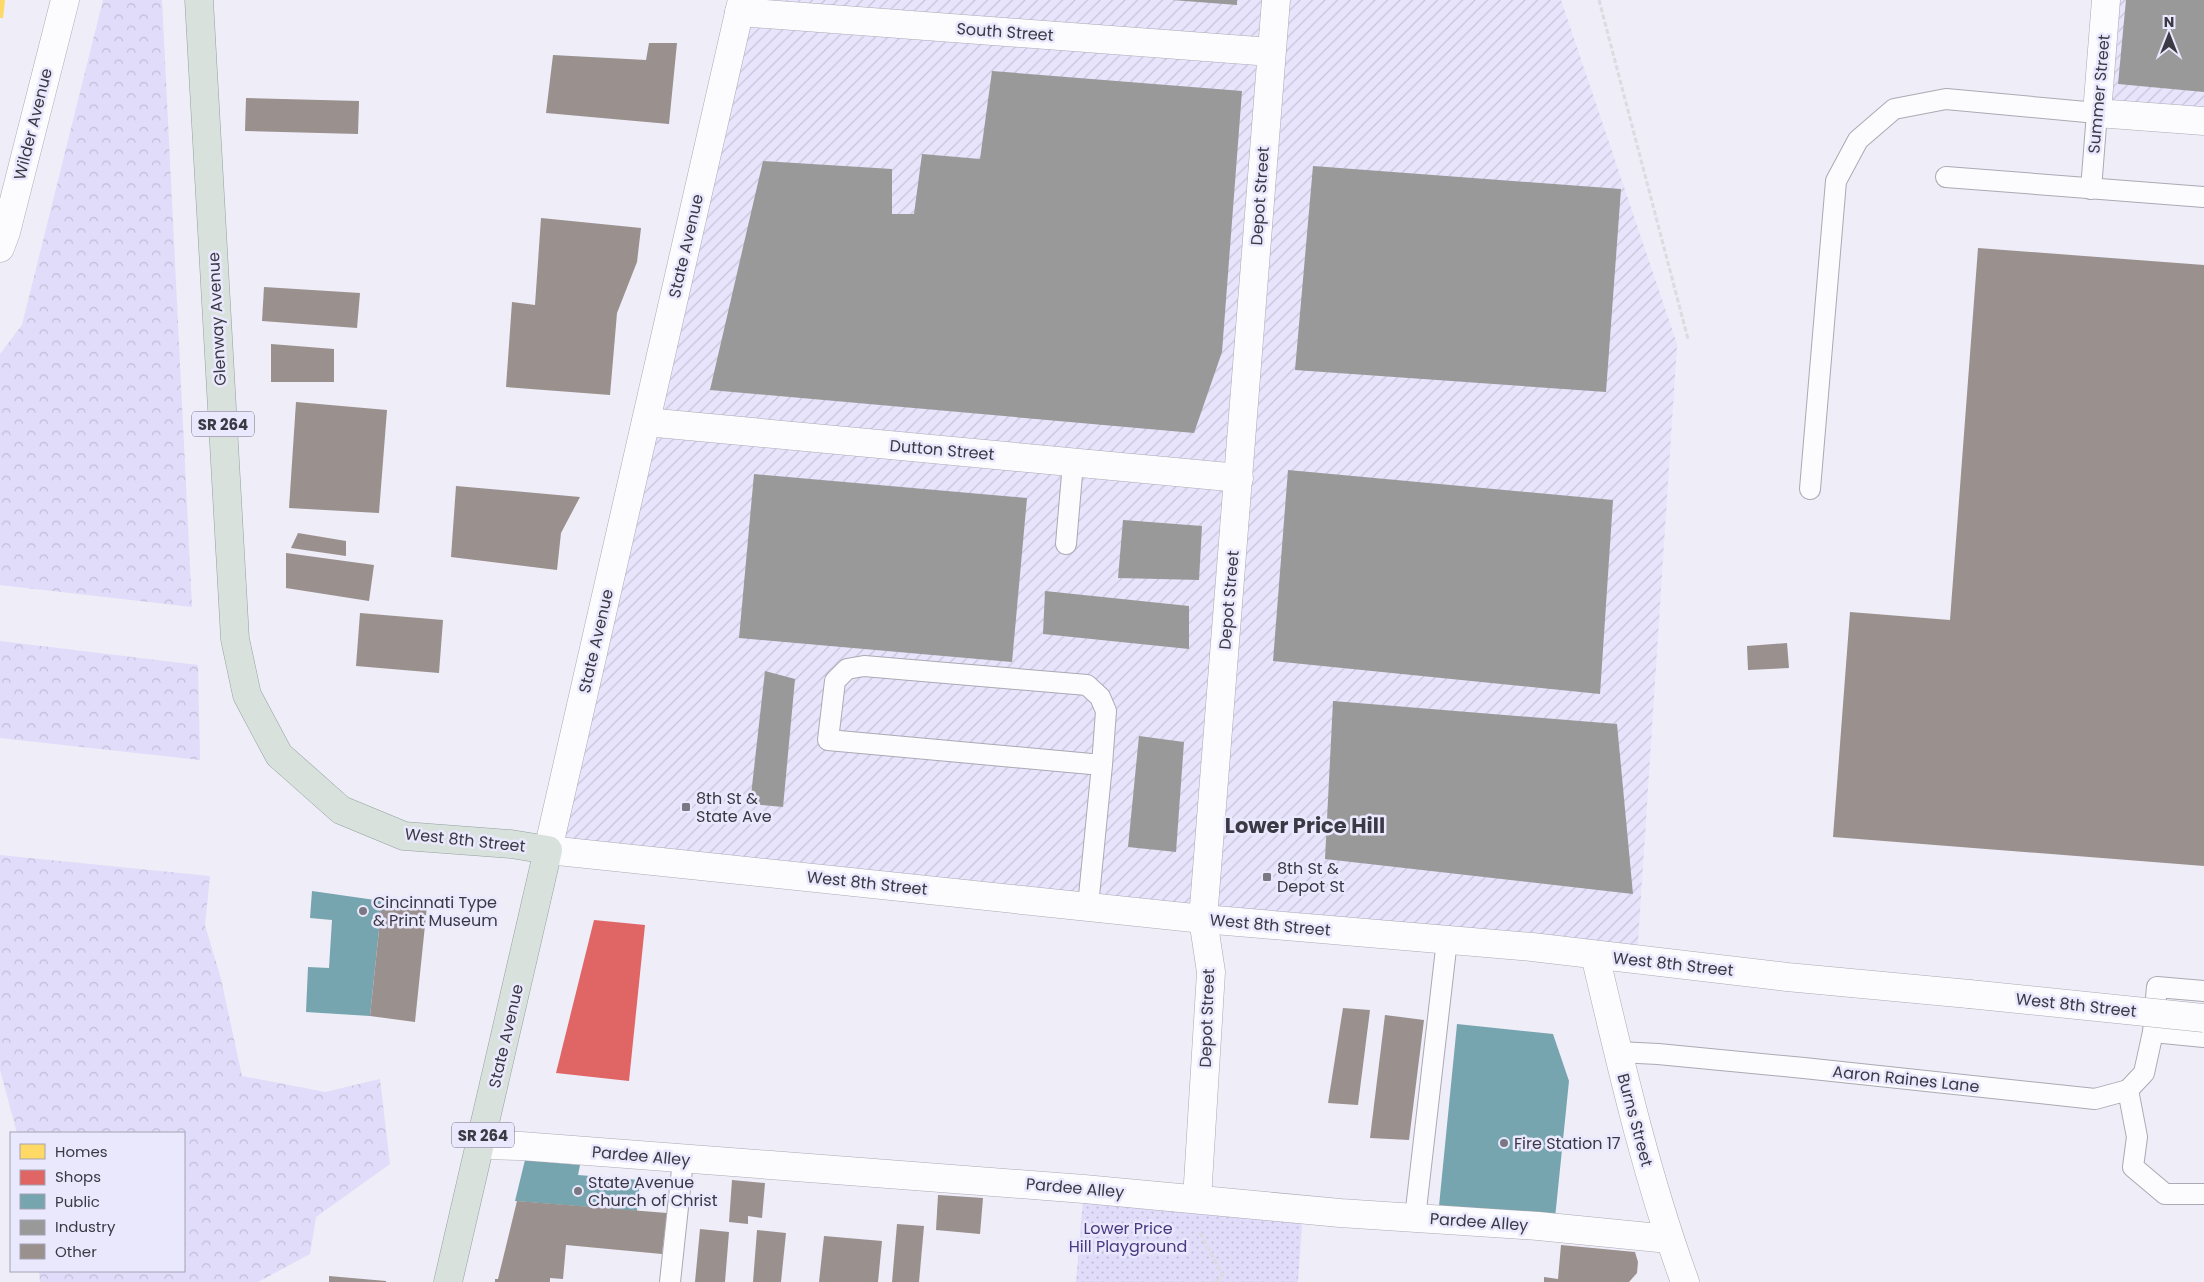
<svg xmlns="http://www.w3.org/2000/svg" width="2204" height="1282" font-family="Poppins,sans-serif">
<defs>
<pattern id="industrial-furrows" width="10" height="10" patternUnits="userSpaceOnUse" patternTransform="scale(1.25)"><rect width="10" height="10" fill="#e7e4fc"/><path d="M-1 1l2-2M0 10L10 0M9 11l2-2" fill="none" stroke="#c7c4d9"/></pattern>
<pattern id="grass-dots" width="8" height="8" patternUnits="userSpaceOnUse" patternTransform="scale(1.25)"><rect width="8" height="8" fill="#e0dcf9"/><path d="M2 2h.1M6 6h.1" fill="none" stroke="#c1bed7" stroke-width="1.8" stroke-linecap="round"/></pattern>
<pattern id="forest-crowns" width="20" height="18" patternUnits="userSpaceOnUse" patternTransform="scale(1.25)"><rect width="20" height="18" fill="#e0dcf9"/><path d="M2 6a3 3 0 1 1 6 0M12 15a3 3 0 1 1 6 0" fill="none" stroke="#c1bed7"/></pattern>
</defs>
<rect width="100%" height="100%" fill="#eeedf8"/>
<!-- industrial -->
<g fill="url(#industrial-furrows)">
<polygon points="742,0 1561,0 1677,344 1637,957 548,850"/>
<polygon points="2106,0 2204,0 2204,121 2097,113"/>
</g>
<!-- grass -->
<polygon fill="url(#grass-dots)" points="1084,1189 1303,1209 1298,1282 1076,1282"/>
<!-- forest -->
<g fill="url(#forest-crowns)">
<polygon points="103,0 162,0 192,607 0,585 0,354 22,325"/>
<polygon points="0,641 198,665 200,760 0,738"/>
<polygon points="0,855 210,876 205,925 221,979 242,1076 325,1092 380,1079 390,1164 316,1217 310,1254 258,1282 40,1282 39,1271 184,1271 184,1133 17,1133 0,1070"/>
</g>
<!-- homes -->
<polygon fill="#ffd966" points="0,0 5,0 3,18 0,18"/>
<!-- shops -->
<polygon fill="#e06666" points="594,920 645,925 629,1081 556,1073"/>
<!-- public -->
<g fill="#76a5af">
<polygon points="312,891 382,901 370,1016 306,1012 308,967 329,968 332,920 310,918"/>
<polygon points="1457,1024 1553,1034 1569,1081 1555,1218 1439,1206"/>
<polygon points="525,1160 580,1165 578,1175 640,1180 637,1211 515,1201"/>
</g>
<!-- industry -->
<g fill="#999">
<polygon points="1172,0 1237,0 1237,5"/>
<polygon points="2126,0 2204,0 2204,92 2118,84"/>
<polygon points="992,71 1242,91 1222,352 1194,433 710,390 763,161 892,169 892,214 914,214 922,154 980,159"/>
<polygon points="1313,166 1621,189 1606,392 1295,370"/>
<polygon points="1288,470 1613,500 1600,694 1273,661"/>
<polygon points="754,474 1027,498 1012,662 739,638"/>
<polygon points="1123,520 1202,526 1199,580 1118,578"/>
<polygon points="1045,591 1189,606 1189,649 1043,634"/>
<polygon points="765,671 795,679 783,807 750,804"/>
<polygon points="1333,701 1617,724 1633,894 1325,859"/>
<polygon points="1139,736 1184,742 1176,852 1128,847"/>
</g>
<!-- building -->
<g fill="#9a908e">
<polygon points="649,43 677,43 669,124 546,113 553,55 646,60"/>
<polygon points="246,98 359,101 358,134 245,131"/>
<polygon points="541,218 641,228 637,262 617,313 610,395 506,387 512,302 535,305"/>
<polygon points="1978,248 2204,265 2204,866 1833,837 1850,612 1950,620"/>
<polygon points="264,287 360,293 357,328 262,321"/>
<polygon points="271,344 334,349 334,382 271,382"/>
<polygon points="296,402 387,410 379,513 289,508"/>
<polygon points="456,486 580,497 561,533 557,570 451,557"/>
<polygon points="298,533 346,541 346,556 291,548"/>
<polygon points="286,553 374,565 369,601 286,588"/>
<polygon points="360,613 443,620 439,673 356,666"/>
<polygon points="1787,643 1789,668 1748,670 1747,646"/>
<polygon points="382,901 427,906 415,1022 370,1016"/>
<polygon points="1343,1008 1370,1010 1358,1105 1328,1103"/>
<polygon points="1385,1015 1424,1020 1409,1140 1370,1138"/>
<polygon points="732,1180 765,1183 762,1218 748,1216 748,1224 729,1222"/>
<polygon points="938,1195 983,1198 980,1234 936,1230"/>
<polygon points="517,1201 667,1213 662,1254 566,1245 563,1279 550,1278 550,1282 495,1282 495,1279 498,1279"/>
<polygon points="897,1224 924,1226 919,1282 892,1282"/>
<polygon points="700,1229 729,1232 725,1282 695,1282"/>
<polygon points="757,1230 786,1233 781,1282 753,1282"/>
<polygon points="824,1236 882,1241 878,1282 819,1282"/>
<polygon points="1561,1245 1635,1252 1638,1262 1637,1273 1629,1282 1544,1282 1544,1277 1558,1279"/>
<polygon points="329,1276 386,1281 386,1282 329,1282"/>
</g>
<g fill="none" stroke-linecap="round" stroke-linejoin="round">
<defs>
<g id="service">
<polyline points="1946,177 2204,197"/>
<polyline points="1810,489 1836,181 1858,140 1894,109 1946,99 2097,113 2091,189"/>
<polyline points="1066,544 1073,463"/>
<polyline points="1088,906 1102,765 828,740 835,681 847,669 864,666 1087,685 1100,697 1106,711 1102,765"/>
<polyline points="2153,1032 2204,1037"/>
<polyline points="1618,1052 1658,1054 1804,1068 2095,1099 2128,1090 2144,1073 2153,1032 2157,987 2204,991"/>
<polyline points="2128,1090 2137,1137 2133,1167 2165,1194 2204,1194"/>
<polyline points="1415,1218 1447,940"/>
<polyline points="670,1282 683,1160"/>
</g>
<g id="minor">
<polyline points="2106,0 2097,113 2204,121"/>
<polyline points="739,12 1271,52"/>
<polyline points="646,422 1239,478"/>
<path d="M1595 955C1621 1065 1646 1175 1685 1282"/>
<polyline points="481,1145 521,1146 1084,1189 1340,1213 1538,1226 1669,1239"/>
<polyline points="1197,1199 1211,972 1203,919 1276,0"/>
</g>
<g id="secondary">
<polyline points="742,0 548,850 1203,919 1532,947 1787,977 1969,994"/>
<polyline points="0,248 6,232 65,0"/>
</g>
<polyline id="primary" points="199,0 235,639 247,695 279,755 341,810 404,836 511,844 548,850 448,1282"/>
</defs>
<!-- service casing -->
<use href="#service" stroke="#aba9b3" stroke-width="22"/>
<!-- minor casing -->
<use href="#minor" stroke="#aba9b3" stroke-width="29"/>
<!-- secondary casing -->
<use href="#secondary" stroke="#aba9b3" stroke-width="29"/>
<!-- primary casing -->
<use href="#primary" stroke="#92a19c" stroke-width="29"/>
<!-- path -->
<g stroke="#dcdbdf" stroke-width="3" stroke-dasharray="5 2.5" stroke-linecap="butt">
<polyline points="1599,0 1688,339"/>
<polyline points="1200,1233 1222,1274 1222,1277 1215,1282"/>
</g>
<!-- service -->
<use href="#service" stroke="#fcfcfe" stroke-width="20"/>
<!-- minor -->
<use href="#minor" stroke="#fcfcfe" stroke-width="28"/>
<!-- secondary -->
<use href="#secondary" stroke="#fcfcfe" stroke-width="28"/>
<!-- primary -->
<use href="#primary" stroke="#d9e1dd" stroke-width="28"/>
<defs>
<polyline id="secondary-bridge" points="1969,994 2204,1018"/>
</defs>
<!-- secondary-bridge casing -->
<use href="#secondary-bridge" stroke="#aba9b3" stroke-width="29" stroke-linecap="butt"/>
<!-- secondary-bridge -->
<use href="#secondary-bridge" stroke="#fcfcfe" stroke-width="28"/>
</g>
<!-- markers -->
<g fill="#7a7883" stroke="#eae8fd" stroke-width="2">
<rect x="681" y="802" width="10" height="10" rx="2.5"/>
<rect x="1262" y="872" width="10" height="10" rx="2.5"/>
<circle cx="363" cy="911" r="5"/>
<circle cx="1504" cy="1143" r="5"/>
<circle cx="578" cy="1191" r="5"/>
</g>
<g text-anchor="middle" dominant-baseline="central" stroke-width="5" stroke-linejoin="round" paint-order="stroke">
<!-- shield labels -->
<g fill="#eae8fd" stroke="#706e7c" stroke-width="1">
<rect x="192" y="411.5" width="62" height="25" rx="4"/>
<rect x="452" y="1122.5" width="62" height="25" rx="4"/>
</g>
<g font-size="15" font-weight="bold" fill="#3b3944">
<text x="223" y="424">SR 264</text>
<text x="483" y="1135">SR 264</text>
</g>
<!-- street labels -->
<g font-size="16" fill="#3b3944" stroke="#eae8fd">
<text transform="translate(1005 32) rotate(4)">South Street</text>
<text transform="translate(2099 94) rotate(-85)">Summer Street</text>
<text transform="translate(33 124) rotate(-76)">Wilder Avenue</text>
<text transform="translate(1260 196) rotate(-86)">Depot Street</text>
<text transform="translate(686 246) rotate(-77)">State Avenue</text>
<text transform="translate(217 319) rotate(-93)">Glenway Avenue</text>
<text transform="translate(942 450) rotate(5)">Dutton Street</text>
<text transform="translate(1229 600) rotate(-85)">Depot Street</text>
<text transform="translate(596 641) rotate(-77)">State Avenue</text>
<text transform="translate(465 840) rotate(6)">West 8th Street</text>
<text transform="translate(867 883) rotate(6)">West 8th Street</text>
<text transform="translate(1270 925) rotate(5)">West 8th Street</text>
<text transform="translate(1673 964) rotate(6)">West 8th Street</text>
<text transform="translate(2076 1005) rotate(6)">West 8th Street</text>
<text transform="translate(1207 1018) rotate(-88)">Depot Street</text>
<text transform="translate(506 1036) rotate(-77)">State Avenue</text>
<text transform="translate(1906 1079) rotate(6)">Aaron Raines Lane</text>
<text transform="translate(1635 1120) rotate(75)">Burns Street</text>
<text transform="translate(641 1156) rotate(5)">Pardee Alley</text>
<text transform="translate(1075 1188) rotate(5)">Pardee Alley</text>
<text transform="translate(1479 1222) rotate(4)">Pardee Alley</text>
</g>
<!-- poi labels -->
<g font-size="16" fill="#3b3944" stroke="#eae8fd" text-anchor="start">
<text x="696" y="798">8th St &amp;<tspan x="696" dy="18">State Ave</tspan></text>
<text x="1277" y="868">8th St &amp;<tspan x="1277" dy="18">Depot St</tspan></text>
<text x="373" y="902">Cincinnati Type<tspan x="373" dy="18">&amp; Print Museum</tspan></text>
<text x="1514" y="1143">Fire Station 17</text>
<text x="588" y="1182">State Avenue<tspan x="588" dy="18">Church of Christ</tspan></text>
</g>
<!-- park labels -->
<g font-size="16" fill="#4a3980" stroke="#eae8fd">
<text x="1128" y="1228">Lower Price<tspan x="1128" dy="18">Hill Playground</tspan></text>
</g>
<!-- district labels -->
<g font-size="21" font-weight="bold" fill="#3b3944" stroke="#eae8fd">
<text x="1305" y="825">Lower Price Hill</text>
</g>
</g>
<!-- legend -->
<rect x="10" y="1132" width="175" height="140" fill="#eae8fd" stroke="#a4a2b3"/>
<rect x="20" y="1144" width="25" height="15" fill="#ffd966" stroke="#a4a2b3"/>
<text x="55" y="1157" font-size="15" fill="#3b3944">Homes</text>
<rect x="20" y="1170" width="25" height="15" fill="#e06666" stroke="#a4a2b3"/>
<text x="55" y="1182" font-size="15" fill="#3b3944">Shops</text>
<rect x="20" y="1194" width="25" height="15" fill="#76a5af" stroke="#a4a2b3"/>
<text x="55" y="1207" font-size="15" fill="#3b3944">Public</text>
<rect x="20" y="1220" width="25" height="15" fill="#999999" stroke="#a4a2b3"/>
<text x="55" y="1232" font-size="15" fill="#3b3944">Industry</text>
<rect x="20" y="1244" width="25" height="15" fill="#9a908e" stroke="#a4a2b3"/>
<text x="55" y="1257" font-size="15" fill="#3b3944">Other</text>
<!-- north arrow -->
<g transform="translate(2169 35)" stroke="#eae8fd" stroke-width="4" paint-order="stroke">
<path d="M0-4L9 19L0 12L-9 19Z" fill="#3b3944"/>
<text y="-8" font-size="14" font-weight="bold" text-anchor="middle" fill="#3b3944">N</text>
</g>
</svg>
